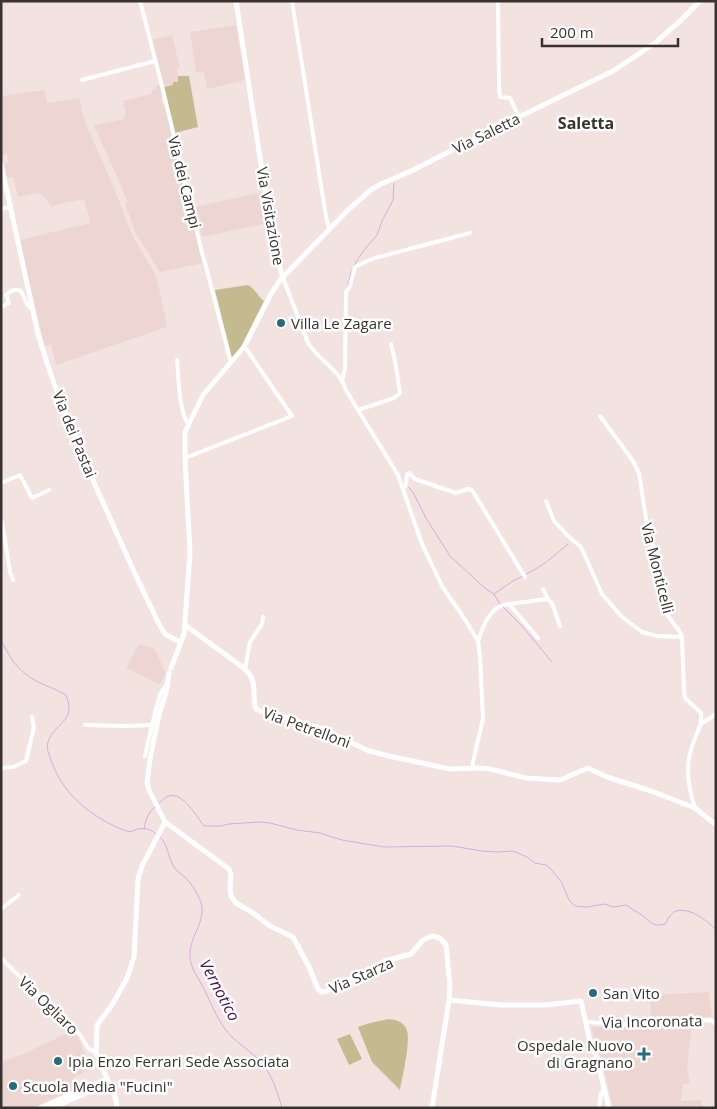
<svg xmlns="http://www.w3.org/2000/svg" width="717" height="1109" font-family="'Open Sans',sans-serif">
<rect width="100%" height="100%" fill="#f2e3e1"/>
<!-- built -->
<g fill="#edd6d2">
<polygon points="236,25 245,79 242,81 207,89 204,72 196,73 190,32"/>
<polygon points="172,35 180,68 177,68 178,82 173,85 164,86 152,40"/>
<polygon points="161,85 163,92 161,100 163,105 166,105 175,143 173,144 183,186 185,186 203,263 160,272 136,234 125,203 128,202 94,125 124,119 124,115 126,114 123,101 152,94 152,90 156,89 156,86"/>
<polygon points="44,90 47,103 80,98 81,109 88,129 116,193 132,235 155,274 161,296 167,327 56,365 51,345 45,346 29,282 20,240 90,223 84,199 59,204 51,207 46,199 39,193 18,197 13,177 7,178 4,164 9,162 7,154 2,155 1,152 1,96"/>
<polygon points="263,192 265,200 263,202 264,206 266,206 268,223 202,237 200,230 197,223 194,207"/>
<polygon points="139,644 155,649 166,674 163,677 160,685 126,668"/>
<polygon points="709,992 712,1017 651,1021 650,995"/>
<polygon points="692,1023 687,1067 690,1083 683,1084 681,1101 701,1100 702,1108 613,1108 604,1069 591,1027 644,1026"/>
<polygon points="74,1030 92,1068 73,1078 78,1087 32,1108 1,1108 1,1062 23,1054"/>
</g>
<!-- green -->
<g fill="#c3ba90">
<polygon points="178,76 189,76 198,127 175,133 173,128 164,87 173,85 173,82 178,82"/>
<path d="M248 285C256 290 257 295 264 301L242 345 232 358 215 290Z"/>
<path d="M389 1019C396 1020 402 1021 406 1028 412 1038 402 1078 400 1090L372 1062 358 1027 370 1023Z"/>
<polygon points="350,1034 362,1059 349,1065 337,1039"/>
</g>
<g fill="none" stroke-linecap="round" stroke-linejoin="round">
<!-- stream -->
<g stroke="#d7abe1" stroke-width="1">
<polyline points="348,285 351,273 356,262 362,253 377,235 382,221 393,200 394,183"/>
<polyline points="408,487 413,492 426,518 450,556 486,589 494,594 500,604"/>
<path d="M526 574C542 567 555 555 568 544"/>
<polyline points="494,594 513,581 523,576"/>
<polyline points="503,607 522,626 552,662"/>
<path d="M1 640C8 653 14 666 27 675 38 684 53 687 66 695 77 723 54 722 48 742 46 749 49 754 51 760 61 788 78 805 103 820 112 825 121 830 131 832 139 827 149 827 156 834"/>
<path d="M159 803C162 801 165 797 169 796 182 791 197 817 204 826H221L229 824 259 822 270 823 297 830 320 833 342 840 384 847 452 846 482 851 497 852 513 851 527 857 535 863 546 865 551 869 562 883 569 900 575 906 587 907 604 904 613 907 626 905C631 908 635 911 640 914 650 920 651 928 665 924 668 919 671 913 676 911 690 907 708 921 716 930"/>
<path d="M144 829C146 819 148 812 156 806"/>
<path d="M159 836C169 845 167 856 174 867 177 871 181 874 185 877 191 883 201 898 202 907 204 929 182 943 193 969 196 976 201 982 204 989 212 1005 219 1025 233 1038 243 1047 256 1055 264 1066 273 1077 278 1094 282 1108"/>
</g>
<!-- minor -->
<g stroke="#fff" stroke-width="4">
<polyline points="140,1 162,86 203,257 205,263 231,363"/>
<polyline points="292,1 326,217 329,229"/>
<polyline points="498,1 499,85 500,97 510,98 519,117"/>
<polyline points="82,80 155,61"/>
<polyline points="1,209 11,207"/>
<path d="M283 278 308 343C316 355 327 363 337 374 342 379 344 386 347 392L398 475 422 544 442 586 466 621 478 641 480 657 483 719 474 757 472 768"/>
<path d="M1 307 9 303 6 295C11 291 15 288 21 291L28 306 32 309"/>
<path d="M177 360C179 379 178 409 189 426"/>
<polyline points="342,381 345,369 346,292 350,286 355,267 365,262 375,258 470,233"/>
<polyline points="358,410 394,398 400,393 395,361 391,344"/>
<path d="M600 416 633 461 639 473 647 525 657 556 665 606 668 616 680 632 682 637 684 691 685 698 701 713C703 726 694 737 691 750 685 770 689 789 695 808"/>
<polyline points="185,458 292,416 247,350 244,347"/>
<polyline points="1,483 20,475 32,498 49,490"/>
<polyline points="403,489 406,485 407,474 409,473 415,479 456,493 468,489 472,490 525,577"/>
<polyline points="546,501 554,521 568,536 581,547 602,594 622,617 642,632 657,636 682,637"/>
<polyline points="1,522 2,522 10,572 13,580"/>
<polyline points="543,589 548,599 547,599 552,603 560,626"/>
<polyline points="509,604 547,599"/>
<path d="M478 641C483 626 490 605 509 604L538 638"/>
<polyline points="245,669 250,642 262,624 263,617"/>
<polyline points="701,724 716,714"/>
<polyline points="85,725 125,726 152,725 160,694 168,683"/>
<polyline points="145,756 152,725"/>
<polyline points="1,768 13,767 26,761 34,727 32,717"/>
<polyline points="1,909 19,895"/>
<polyline points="1,958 43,1000 73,1027 81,1036 88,1048 96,1053"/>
<polyline points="586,1022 632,1025 711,1020 715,1023 716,1025"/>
<polyline points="599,1108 601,1094 604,1088"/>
</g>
<!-- tertiary -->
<g stroke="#fff" stroke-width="5">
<polyline points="236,1 261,164 277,258 283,278"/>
<polyline points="1,164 38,334 47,363 57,392 96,487 137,578 158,622 165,634 180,642"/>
<path d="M185 625 245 669C247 672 251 675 252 679 256 689 252 699 256 709L262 712 287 718 322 729 369 751 389 756 450 769 479 768 490 769 526 778 560 780 588 768 607 777 651 791 695 808 716 825"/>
<polyline points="171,668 184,634 190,553 185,458 185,432 203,395 244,347 271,294 280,280 349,209 372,189 381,184 411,171 494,129 613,71 655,43 679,22 700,1"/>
<polyline points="169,673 167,689 159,715 150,759 147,783 149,790 165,822 229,869 231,875 230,888 231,896 236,903 253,913 270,926 293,937 310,969 318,989 322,992 327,991 385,961 411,954 423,940 432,936 440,938 446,945 450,986 449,1000 501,1005 545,1005 581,1001 589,1037 597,1059 609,1108"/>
<polyline points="40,1108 107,1079"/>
<polyline points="52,1108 109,1083"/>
<polyline points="117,1108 116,1099 96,1053 97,1025 112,1005 127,978 134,957 138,879 142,866 165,822"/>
<polyline points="432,1108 449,1000"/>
</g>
</g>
<!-- markers -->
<g fill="#276c7c" stroke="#fff" stroke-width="2">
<circle cx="281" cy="323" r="5"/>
<circle cx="593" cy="993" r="5"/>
<path d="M641.5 1046.5h5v5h5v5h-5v5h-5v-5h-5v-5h5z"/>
<circle cx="58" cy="1061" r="5"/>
<circle cx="13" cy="1086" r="5"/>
</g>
<g text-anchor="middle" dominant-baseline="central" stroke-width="5" stroke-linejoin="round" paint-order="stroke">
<!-- street labels -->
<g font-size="15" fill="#383231" stroke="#fff">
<text transform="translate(486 133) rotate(-26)">Via Saletta</text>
<text transform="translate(185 182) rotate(76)">Via dei Campi</text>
<text transform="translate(271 216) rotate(80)">Via Visitazione</text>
<text transform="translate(75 434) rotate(68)">Via dei Pastai</text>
<text transform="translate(658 568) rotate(76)">Via Monticelli</text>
<text transform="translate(307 727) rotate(20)">Via Petrelloni</text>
<text transform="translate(361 975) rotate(-24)">Via Starza</text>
<text transform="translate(49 1005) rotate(44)">Via Ogliaro</text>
<text transform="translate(652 1021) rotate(-1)">Via Incoronata</text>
</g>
<!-- poi labels -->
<g font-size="15" fill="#383231" stroke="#fff" text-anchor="start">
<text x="291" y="323">Villa Le Zagare</text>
<text x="603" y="993">San Vito</text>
<text x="633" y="1045" text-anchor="end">Ospedale Nuovo<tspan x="633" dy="17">di Gragnano</tspan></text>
<text x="68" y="1061">Ipia Enzo Ferrari Sede Associata</text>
<text x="23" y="1086">Scuola Media "Fucini"</text>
</g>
<!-- neighbourhood labels -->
<g font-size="16" font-weight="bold" fill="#383231" stroke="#fff">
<text x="586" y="123">Saletta</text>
</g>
<!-- water labels -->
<g font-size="16" font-style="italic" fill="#471253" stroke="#fff">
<text transform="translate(220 990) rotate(62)">Vernotico</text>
</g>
</g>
<!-- border -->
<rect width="717" height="1109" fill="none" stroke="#383231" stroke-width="5"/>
<!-- scale -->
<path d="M542 38v8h136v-8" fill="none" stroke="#383231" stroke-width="2.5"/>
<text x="550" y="38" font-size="15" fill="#383231" stroke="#ffffff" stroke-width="4" paint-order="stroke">200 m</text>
</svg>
